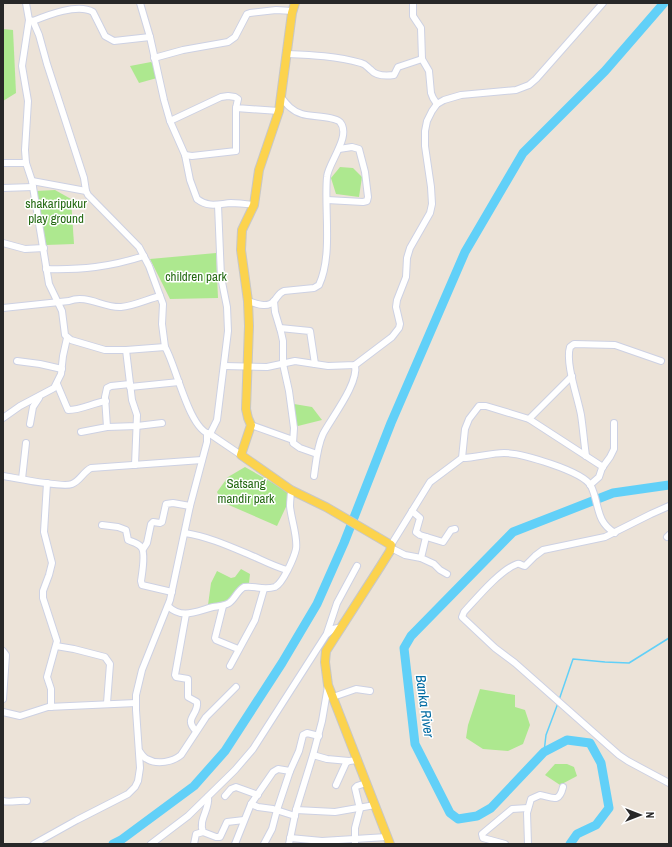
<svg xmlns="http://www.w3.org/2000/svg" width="672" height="847" font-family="'Archivo Narrow',sans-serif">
<rect width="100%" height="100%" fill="#ece3d8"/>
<!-- green -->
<g fill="#ade88f">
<polygon points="3,29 13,30 16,93 3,101"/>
<polygon points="151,62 155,65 157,78 139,83 130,66"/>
<polygon points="340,167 353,168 362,177 359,197 336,194 331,178"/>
<polygon points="55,190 71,199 74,244 46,245 36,191"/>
<polygon points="216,253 218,298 170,299 150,259"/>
<polygon points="294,404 312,407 322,420 298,426 295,424"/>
<polygon points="245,467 292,494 277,526 222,502 217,492 228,477"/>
<polygon points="241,569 250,574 249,583 241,587 230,600 208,605 211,583 217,571 231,578 235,577"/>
<polygon points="480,689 515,695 515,707 525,710 530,725 523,744 508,751 483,749 466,738 468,725"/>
<polygon points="555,764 567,764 574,767 577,776 560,785 545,775"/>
</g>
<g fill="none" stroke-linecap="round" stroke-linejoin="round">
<!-- stream -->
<g stroke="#61d0f8" stroke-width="1.5">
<polyline points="559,700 573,659 605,662 629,663 669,638"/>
<polyline points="544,752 546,735 558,703"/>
</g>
<!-- river -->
<g stroke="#61d0f8" stroke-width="9">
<polyline points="113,844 121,840 194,786 225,751 282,663 317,604 344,543 391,423 465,252 523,153 605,71 664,3"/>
<polyline points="570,844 577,834 596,825 609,808 601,763 590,743 567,740 544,752 491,808 477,816 458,819 450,813 415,744 404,648 411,636 513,532 613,493 669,485"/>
</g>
<defs>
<g id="minor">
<path d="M26 3 29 20 22 66 28 101 25 150 26 163 32 181 49 284 62 311 65 335 71 340 105 350H126L165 347C176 365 189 430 210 434L241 455"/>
<path d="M140 3 150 37 164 100 170 121 185 155 190 180 197 199C209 208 218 204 231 203 238 203 246 204 254 205"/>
<polyline points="413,3 413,16 421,28 422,59 429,71 431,93 433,98 437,104"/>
<polyline points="29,20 33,21 39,35 47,64 84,178 86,191"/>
<path d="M33 21C48 15 78 3 93 12L105 36 114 41 150 37"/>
<path d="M287 54C312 55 337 56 361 63 366 64 367 67 371 70 376 76 386 76 394 75L398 67 422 59"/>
<polyline points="154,58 183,50 228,42 235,37 247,14 250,13 276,10 293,11"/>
<polyline points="170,121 221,97 228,96 235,97 238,99 236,108 279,111"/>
<polyline points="185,155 192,156 236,151 236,108"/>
<polyline points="3,163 26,163"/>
<polyline points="32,181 86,191 88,195 139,247 149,266 163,304 162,324 165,347"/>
<polyline points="3,188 33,187"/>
<polyline points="327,200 363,202 367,201 368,197 365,172 359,149 352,147 339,149"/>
<polyline points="3,243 25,249 44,248"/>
<path d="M46 269C81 270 110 267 144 256"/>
<path d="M248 301C257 304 268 309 275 300 278 296 279 293 284 291L314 288 319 285C333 255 324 209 327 177 328 163 352 136 340 122 334 116 311 117 302 114 292 111 287 105 281 97"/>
<polyline points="274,301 275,312 281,332 283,341 283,364 289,391 294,428 293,443 300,448 317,454"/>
<path d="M3 308 69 301C87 294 103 308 121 307 134 306 148 299 160 296"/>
<polyline points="280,328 310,331 315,364"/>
<polyline points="126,350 132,400 137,415 135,465"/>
<polyline points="17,361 40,364 62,369"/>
<polyline points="224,366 267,367 295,361 328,366 355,365 392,337 399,328 400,324 396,307 397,300 406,277 407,258 410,248 430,213 432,204 431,187 425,146 425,131 427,121 432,111 437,104 444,100 461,95 516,90 529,85 536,79 603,3"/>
<path d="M57 384 68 410C81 410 93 403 106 401"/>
<polyline points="130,387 179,382"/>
<polyline points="3,418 20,406 54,388 61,374 63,356 67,338"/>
<polyline points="529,419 572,376"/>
<polyline points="30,424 33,407 39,398"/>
<polyline points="251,425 293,440"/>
<polyline points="107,427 137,426 162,423"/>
<polyline points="81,432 107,427 105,397 107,388 111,386 130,384"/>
<polyline points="210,434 217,420 228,331 227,307 221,277 218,205"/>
<path d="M586 456C584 442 583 428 581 415 578 398 565 363 570 347L574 344 615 345 661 361"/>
<path d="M462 458C476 458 490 453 504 453 521 453 583 471 591 486 600 505 595 521 615 533"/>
<path d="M3 476C16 478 62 488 72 484 80 481 83 472 91 468L202 460"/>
<path d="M314 476C316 462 317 447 323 434 332 417 359 383 355 365"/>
<polyline points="22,479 26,443"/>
<polyline points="47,483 44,532 52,563 49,575 43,591 43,598 57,641 47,677 51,689 51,707"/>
<polyline points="590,485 599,477 602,468 610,457 614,449 614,423"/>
<path d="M669 506 651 514 605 537 543 550 535 556 525 566C522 566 520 563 517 564 500 570 476 599 464 612L462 617 495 648 515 663 619 755 628 761 669 783"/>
<polyline points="412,511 420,518 416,532 420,535 443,542 451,530 455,529"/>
<path d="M102 525 118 527 126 530 128 540C132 542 138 543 141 547 146 552 142 574 141 581L142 585 172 592"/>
<path d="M185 533C210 537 231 547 255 557 266 562 276 567 287 570"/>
<polyline points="426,537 421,558 434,564 440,570 447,574"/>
<polyline points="667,537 669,535"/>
<polyline points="391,545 430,482 462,458 465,429 469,419 479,406 486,406 529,419 603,467"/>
<polyline points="391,548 405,555 421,558"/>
<polyline points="143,549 147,543 151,524 153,522 160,523 162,522 166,504 173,503 190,506"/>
<path d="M168 606C182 620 197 611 213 607 219 606 224 606 229 603 235 599 237 591 244 587 255 585 262 591 275 587 283 583 294 558 296 549 298 537 291 519 290 506 290 500 291 495 291 490"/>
<polyline points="223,606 215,638 216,640 238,649"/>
<path d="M186 614 175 675 176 677 188 679V697L197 702C199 715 183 718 196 731"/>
<polyline points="327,633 337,603 357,566"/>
<polyline points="56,646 74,649 105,657 110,664 107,703"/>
<polyline points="3,651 6,655 3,699"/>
<polyline points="230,666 255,620 264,589"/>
<polyline points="333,697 356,689 370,691"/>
<polyline points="3,712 20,716 48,707 136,703"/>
<path d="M140 752C142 755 144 758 147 759 157 765 173 762 181 755L206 717 236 687"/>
<polyline points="313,755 327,759 349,761"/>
<polyline points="336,785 346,763 349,761 358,760"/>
<polyline points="225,796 231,789 236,787 258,795"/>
<path d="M208 797C210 809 198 820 203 832L216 837H220L227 822 244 820"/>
<path d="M3 801C11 803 18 800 27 801"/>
<polyline points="251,804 258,807 273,809 295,816"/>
<polyline points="296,810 335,812 375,805"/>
<polyline points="290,838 322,841 387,837"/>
<polyline points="34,844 77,820 128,794 135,787 138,781 140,768 136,710 136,695 142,670 170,600 190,506 207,442 207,433"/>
<polyline points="151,844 188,816 235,770 253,749 326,635 333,629 342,627"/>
<polyline points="194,844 196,834 203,832"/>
<polyline points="235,844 251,804 273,772 278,769 290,771"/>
<polyline points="264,844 272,829 277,810 290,771 299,751 303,735 307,733 319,736"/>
<polyline points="289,844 296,810 313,755 322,721 328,686"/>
<polyline points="355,844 355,828 360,809 355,788 357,786 366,783"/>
<polyline points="505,844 483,838 482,834 512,809 528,808"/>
<path d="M528 844 527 813 531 799 540 795C552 797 559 804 563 787"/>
</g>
<polyline id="major" points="295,3 292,13 279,111 259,170 254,205 242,230 241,250 248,301 249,326 246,409 248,418 251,425 241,455 291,490 326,507 391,545 390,551 380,567 326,651 325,662 328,685 390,844"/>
</defs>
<!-- minor casing -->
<use href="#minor" stroke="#cdd1e3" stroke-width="8"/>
<!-- major casing -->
<use href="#major" stroke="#c7c7c7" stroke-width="10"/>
<!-- minor -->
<use href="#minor" stroke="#fff" stroke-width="6"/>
<!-- major -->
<use href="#major" stroke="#fcd34d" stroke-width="8"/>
</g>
<g text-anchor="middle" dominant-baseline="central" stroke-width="3" stroke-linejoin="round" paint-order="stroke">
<!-- park labels -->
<g font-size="13" fill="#256a13" stroke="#fff">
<text x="56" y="203">shakaripukur<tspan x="56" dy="15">play ground</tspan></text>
<text x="196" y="276">children park</text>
<text x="246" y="483">Satsang<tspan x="246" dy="15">mandir park</tspan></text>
</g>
<!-- water labels -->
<g font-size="14" font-style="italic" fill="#026ba2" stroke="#fff">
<text transform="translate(425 706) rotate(82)">Banka River</text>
</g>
</g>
<!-- border -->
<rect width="672" height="847" fill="none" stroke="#282828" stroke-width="8"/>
<!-- north arrow -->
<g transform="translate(640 815) rotate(90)" stroke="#ffffff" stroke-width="3" paint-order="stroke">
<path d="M0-3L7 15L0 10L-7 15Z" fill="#282828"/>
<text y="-6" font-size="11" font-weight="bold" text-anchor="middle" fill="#282828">N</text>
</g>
</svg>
